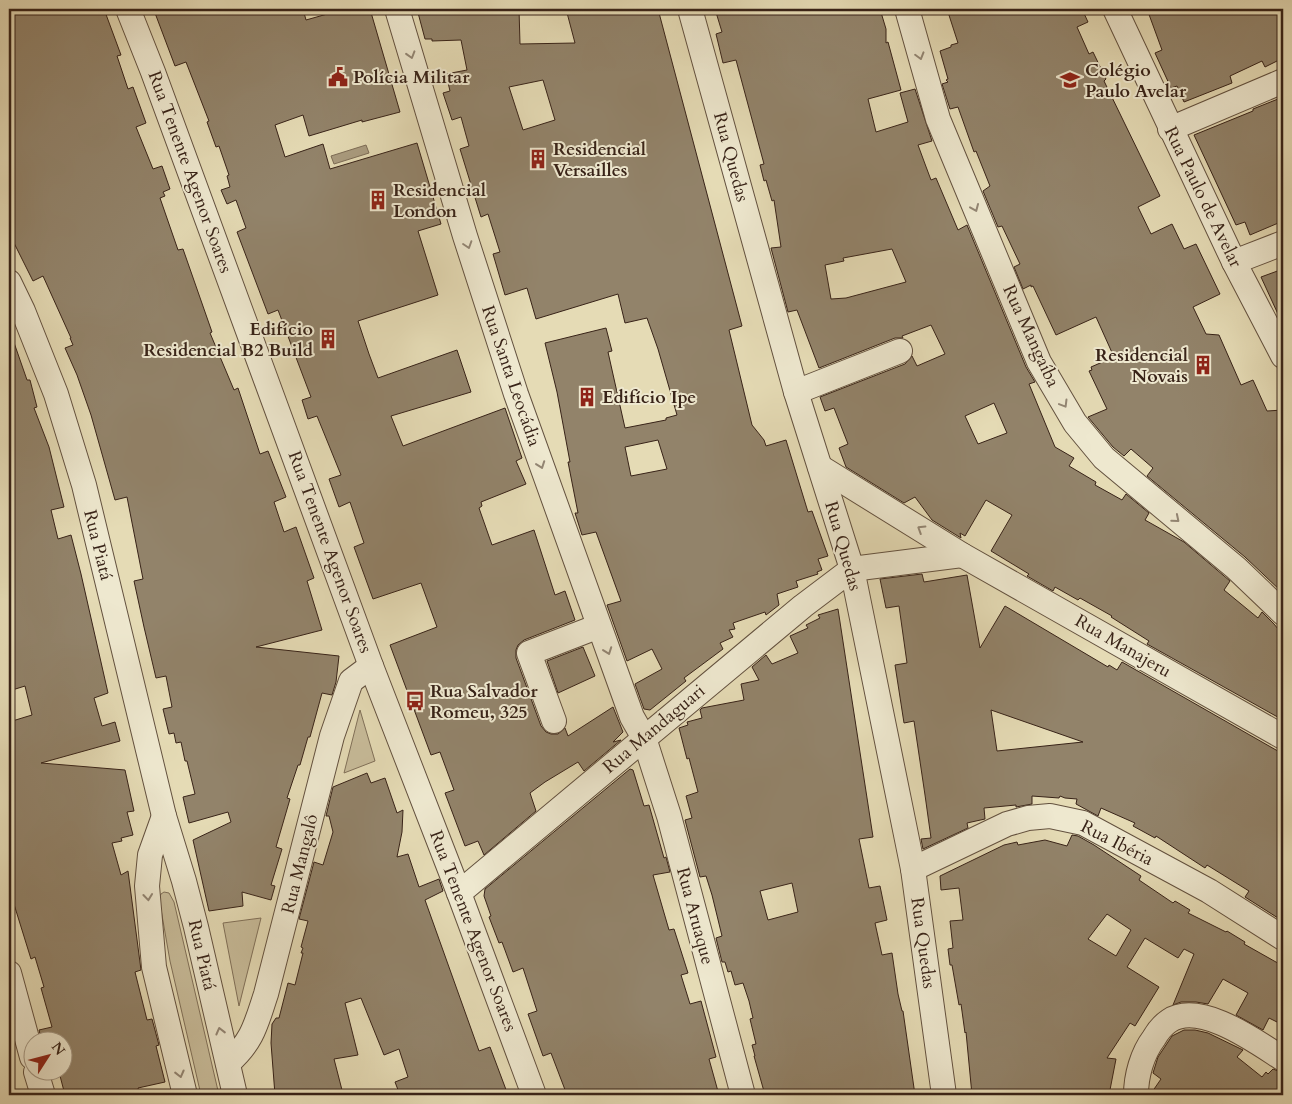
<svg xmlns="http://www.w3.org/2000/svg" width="1292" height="1104" font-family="Cardo,serif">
<rect width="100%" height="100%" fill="#e5dbb5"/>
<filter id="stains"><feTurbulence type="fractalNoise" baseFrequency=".004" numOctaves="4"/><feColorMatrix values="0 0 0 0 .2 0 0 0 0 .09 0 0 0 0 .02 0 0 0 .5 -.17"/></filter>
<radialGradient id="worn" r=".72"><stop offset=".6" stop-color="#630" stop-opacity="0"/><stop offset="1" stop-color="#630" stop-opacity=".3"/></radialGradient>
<!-- green -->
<g fill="#c8bc9a" stroke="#807059">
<polygon points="360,710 375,761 344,773"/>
<polygon points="164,892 169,893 174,902 219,1095 201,1095 170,961 159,898 161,894"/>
<polygon points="261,918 239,1006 223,923"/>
</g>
<!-- water -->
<polygon fill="#aa9c80" stroke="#7c6c56" points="366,145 369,153 334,164 331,156"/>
<!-- building -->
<g fill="#92836a" stroke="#382318" fill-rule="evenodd">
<polygon points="9,9 104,9 121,55 117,56 128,89 133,87 146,123 136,127 153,169 162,166 170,189 163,192 165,196 160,198 178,250 183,249 212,332 210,333 234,390 238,388 260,454 268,451 286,497 274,502 284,532 296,527 314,578 307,581 322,630 256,647 339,656 336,682 332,695 322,693 310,737 308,737 300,765 298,765 287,798 290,799 276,847 282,849 271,885 275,886 271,900 242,892 243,906 209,911 193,840 231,822 228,812 189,823 183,797 195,794 187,761 185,761 181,742 176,743 174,733 169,734 163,709 172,707 166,676 156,678 144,627 134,581 143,579 127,497 115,500 91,415 77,375 65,348 73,345 70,338 71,338 43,276 33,281 9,233 9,61 14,58 9,47"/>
<polygon points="167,9 303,9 306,20 345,9 370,9 400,112 362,122 362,120 309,136 303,115 275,125 285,157 323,144 330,169 417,143 441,224 418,231 438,295 358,321 369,354 378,378 457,350 471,392 391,416 403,446 505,408 522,458 516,461 526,484 481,502 482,506 479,508 492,545 534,530 555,595 565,591 575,620 524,640 518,645 516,650 516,658 541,726 546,732 551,734 558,734 565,728 568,736 613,707 623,732 613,742 621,740 584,771 578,762 545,782 530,793 536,811 484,855 478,841 465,846 445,793 454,790 440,752 431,755 390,645 437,627 421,583 373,599 354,547 364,543 350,502 339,507 329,479 341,475 317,416 308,419 302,400 311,397 278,310 268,314 237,232 246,228 236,200 227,204 221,190 230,187 227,176 229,175 219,146 216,147 207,122 209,121 186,62 175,66 155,13"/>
<path d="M417 9H519L520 44 575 43 566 9H658L742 326 729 330 752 425 764 440 766 446 786 440 808 512 812 511 828 556 818 559 822 570 817 572 818 574 796 581 798 587 777 594 779 605 766 615 765 612 733 623 735 629 729 630 733 637 720 643 723 649 684 678 686 681 650 710 644 709 635 684 662 669 652 649 627 661 607 605 621 601 596 532 582 535 575 513H578L568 462H570L557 392 545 343 606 328 612 351 608 352 625 428 666 420V418L677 415 658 349 647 318 625 323 618 294 536 319 527 288 505 295 493 254 500 252 488 214 481 217 460 149 469 146 461 117 452 120 443 93 450 91 446 74 467 70 461 40 432 41V39H425ZM543 80 555 120 523 130 509 87ZM658 440 667 469 631 476 625 447Z"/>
<path d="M715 9H880L886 29V43L888 42 901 90 868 99 876 132 908 122 900 93 915 89 932 141 918 145 925 164 931 180 936 178 958 230 967 225 1026 367 1035 382 1029 384 1055 447 1074 458 1069 466 1096 482 1095 485 1122 500 1126 494 1149 513 1145 520 1184 542 1230 581 1224 590 1258 618 1262 612 1274 624 1283 635V720L1147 644 1149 641 1111 617 1112 616 1080 598 1078 600 1055 587 1053 591 1027 576 1029 574 991 551 1012 515 986 500 965 536 960 533 961 538 932 520 915 497 904 503 846 467 839 448 848 444 834 408 825 411 820 397 905 364 912 356 917 366 945 354 931 325 902 336 903 338H895L819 368 797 310 788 312 771 248 781 247 774 200 772 201 766 180 764 181 760 165 764 164 736 60 723 63 716 34 722 32ZM892 249 906 282 846 298 831 299 825 265 844 261 843 258ZM994 403 1007 433 978 444 965 416Z"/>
<polygon points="947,9 1082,9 1088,22 1077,27 1089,54 1093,52 1106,79 1104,81 1160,196 1138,207 1151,234 1172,224 1184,249 1196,244 1220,294 1193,307 1206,334 1219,335 1241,385 1253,380 1267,411 1283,410 1283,593 1245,557 1147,476 1153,468 1131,449 1124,456 1113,447 1088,417 1107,409 1089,371 1092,370 1091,367 1114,357 1096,317 1056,335 1033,286 1031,287 1031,285 1023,289 1014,267 1020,264 1002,226 998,227 983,191 990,186 976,151 974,152 958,107 950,109 942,84 948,82 946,80 948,79 940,51 951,47 951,45 958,43"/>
<polygon points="1147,9 1283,9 1283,58 1265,67 1262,61 1230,76 1232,83 1184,102 1177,86 1171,88 1155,53 1162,50"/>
<polygon points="1283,97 1283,221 1250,235 1245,222 1236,225 1194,135 1253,111 1253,109"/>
<polygon points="1283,269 1283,325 1261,277"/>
<polygon points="9,334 11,334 27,380 30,380 37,407 34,408 49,447 64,507 51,510 58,539 71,535 81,574 108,693 94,698 102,726 115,722 120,741 41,763 125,770 134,811 127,812 133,835 121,838 122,841 112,843 121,875 128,871 141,970 135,972 147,1020 152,1019 159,1045 156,1046 165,1082 138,1088 140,1095 65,1095 59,1072 62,1072 62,1042 42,1042 39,1030 52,1027 41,988 44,987 35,957 31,959 13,901 9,902 9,722 32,715 25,686 9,691"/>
<path d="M922 574 924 582 967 575 980 648 1005 606 1108 667 1109 665 1117 670 1122 662 1283 754V909L1278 918 1245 897 1249 891 1207 865 1205 868 1156 836 1155 838 1133 826 1135 823 1101 808 1098 816 1076 804 1077 799 1065 798 1060 796 1059 798 1032 796V804L1016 807V805L984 808 985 819 967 823 968 828 923 849 921 839 931 838 925 795 914 721 904 723 895 665 907 663 899 606 886 608 880 579ZM991 710 1083 742 997 751Z"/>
<path d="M838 609 873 837 859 839 869 888 880 886 887 920 875 923 882 955 892 953 898 994 902 1011H903L915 1095H765L754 1056H755L752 1045 756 1044 750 1019 753 1018 749 1001 743 983 735 985 731 971 728 972 725 962H722L716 938 722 936 712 895 706 876 700 877 685 820 692 818 686 796 698 792 689 758 687 759 679 728 688 725 687 722 702 718 700 710 702 708 744 700 741 684 759 680 752 667 766 655 772 664 798 653 790 636 808 628 806 625 820 618 818 615ZM792 883 798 912 768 920 760 891Z"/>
<polygon points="583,647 595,676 558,693 547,661"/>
<polygon points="630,769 633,770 644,806 649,805 664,858 666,857 670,872 653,875 669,930 674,929 688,973 681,975 690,1004 701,1001 716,1057 709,1059 719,1095 567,1095 551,1053 543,1056 528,1014 537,1011 523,968 513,972 502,942 499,943 489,917 491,916 484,896 485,889"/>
<polygon points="367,773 371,783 385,778 397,813 403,810 402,832 397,857 408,854 419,887 439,879 443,891 425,900 479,1051 490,1047 508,1095 460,1095 458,1090 445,1095 400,1095 395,1082 408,1077 399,1049 384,1055 361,998 345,1003 358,1055 334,1059 342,1090 323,1095 275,1095 271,1043 272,1024 276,1018 279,1018 288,983 295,985 303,953 301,953 303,948 301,947 308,921 299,919 314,862 323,865 333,832 329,816 326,816 333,787"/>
<path d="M1072 835 1078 836 1094 845 1141 876 1139 880 1173 903 1175 901 1190 910 1188 913 1226 932 1227 931 1245 942 1244 944 1283 966V1025L1269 1018 1263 1030 1236 1015 1248 993 1223 979 1208 1004 1196 1002H1181L1173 1005 1194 954 1184 949 1178 958 1145 938 1127 967 1159 987 1135 1026 1130 1023 1107 1058 1116 1059 1109 1095H972L966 1032 965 1033 961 1004 959 1005 952 965H950L948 949 953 948 950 921 963 920 959 888 941 890 940 876 1004 845 1017 842 1018 845 1045 840 1067 846ZM1107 914 1131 930 1116 956 1088 939Z"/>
<polygon points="1184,1030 1195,1030 1208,1033 1243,1050 1237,1057 1262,1077 1266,1072 1268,1074 1273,1069 1283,1073 1283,1095 1150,1095 1161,1079 1153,1073 1158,1057 1172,1036"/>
</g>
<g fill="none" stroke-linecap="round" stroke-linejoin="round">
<defs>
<g id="minor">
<polyline points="128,9 153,72 371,666 459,893 534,1095"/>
<polyline points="397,9 465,236 516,394 632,717 644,738 669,816 743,1095"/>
<polyline points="690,9 796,392 852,569 913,869 944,1095"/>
<polyline points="907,9 938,119 1039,362 1075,423 1104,458 1236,568 1283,613"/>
<polyline points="1115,9 1234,262 1283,356"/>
<polyline points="1170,129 1283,81"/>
<polyline points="1234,262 1283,243"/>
<polyline points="9,282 23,311 56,394 84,485 164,816 184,881 196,927 235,1095"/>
<polyline points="796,392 900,351"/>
<polyline points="820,467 962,555 1283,737"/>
<polyline points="554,721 529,653 599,626"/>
<polyline points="164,816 150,855 147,886 154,967 185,1095"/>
<polyline points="913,869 1007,824 1028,818 1050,816 1083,823 1209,891 1283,938"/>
<polyline points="459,893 803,606 852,569 962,555"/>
<polyline points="9,973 32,1057"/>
<path d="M228 1063C253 1041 256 1024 266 994L332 736 351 681 371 666"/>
<polyline points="36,1072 43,1095"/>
<path d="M1136 1095C1136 1076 1142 1054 1154 1038 1158 1031 1163 1025 1169 1021 1200 1000 1258 1043 1283 1059"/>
</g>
</defs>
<!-- minor casing -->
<use href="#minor" stroke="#63513f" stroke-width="26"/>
<!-- minor -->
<use href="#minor" stroke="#eee8cf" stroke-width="24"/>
</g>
<!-- one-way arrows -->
<defs><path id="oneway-chevron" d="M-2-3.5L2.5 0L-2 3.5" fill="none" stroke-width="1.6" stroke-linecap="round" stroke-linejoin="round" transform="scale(1.25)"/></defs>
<g stroke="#938674">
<use href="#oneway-chevron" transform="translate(411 55) rotate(73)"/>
<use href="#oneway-chevron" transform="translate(920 56) rotate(74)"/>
<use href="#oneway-chevron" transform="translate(975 208) rotate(67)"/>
<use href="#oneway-chevron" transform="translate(468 245) rotate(72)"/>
<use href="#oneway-chevron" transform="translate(1064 404) rotate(59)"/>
<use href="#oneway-chevron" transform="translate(541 465) rotate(70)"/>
<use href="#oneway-chevron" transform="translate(1176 519) rotate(40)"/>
<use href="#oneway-chevron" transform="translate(921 529) rotate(-148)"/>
<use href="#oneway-chevron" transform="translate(608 651) rotate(70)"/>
<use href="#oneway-chevron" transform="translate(148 897) rotate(84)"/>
<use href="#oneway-chevron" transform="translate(220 1031) rotate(-104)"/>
<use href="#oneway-chevron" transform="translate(180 1074) rotate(76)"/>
</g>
<!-- icons -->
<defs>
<symbol id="civic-bare" viewBox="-9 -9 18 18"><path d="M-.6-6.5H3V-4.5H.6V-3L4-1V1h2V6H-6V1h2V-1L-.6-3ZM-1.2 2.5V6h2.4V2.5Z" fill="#8f2418" stroke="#eee8cf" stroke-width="2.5" paint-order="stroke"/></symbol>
<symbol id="school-bare" viewBox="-9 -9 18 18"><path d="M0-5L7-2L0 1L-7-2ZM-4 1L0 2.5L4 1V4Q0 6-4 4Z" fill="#8f2418" stroke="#eee8cf" stroke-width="2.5" paint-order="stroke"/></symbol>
<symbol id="building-bare" viewBox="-9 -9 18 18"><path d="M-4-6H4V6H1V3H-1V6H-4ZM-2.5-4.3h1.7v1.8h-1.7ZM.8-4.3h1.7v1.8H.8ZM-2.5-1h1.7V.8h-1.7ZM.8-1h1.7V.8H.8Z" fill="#8f2418" stroke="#eee8cf" stroke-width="2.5" paint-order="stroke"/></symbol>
<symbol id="bus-bare" viewBox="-9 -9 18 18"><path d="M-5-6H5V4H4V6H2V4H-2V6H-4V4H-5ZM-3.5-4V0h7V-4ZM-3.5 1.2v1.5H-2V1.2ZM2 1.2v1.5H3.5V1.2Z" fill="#8f2418" stroke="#eee8cf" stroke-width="2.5" paint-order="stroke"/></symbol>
</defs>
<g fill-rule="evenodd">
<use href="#civic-bare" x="324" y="63" width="28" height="28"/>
<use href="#school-bare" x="1056" y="66" width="28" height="28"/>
<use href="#building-bare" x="524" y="145" width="28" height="28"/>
<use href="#building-bare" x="364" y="186" width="28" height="28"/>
<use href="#building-bare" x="314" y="325" width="28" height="28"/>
<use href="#building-bare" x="1189" y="351" width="28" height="28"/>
<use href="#building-bare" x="573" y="383" width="28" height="28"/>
<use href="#bus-bare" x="401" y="687" width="28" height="28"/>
</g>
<g text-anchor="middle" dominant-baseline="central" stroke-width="4" stroke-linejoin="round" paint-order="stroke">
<!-- poi labels -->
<g font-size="18" font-weight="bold" fill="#382318" stroke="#eee8cf" text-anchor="start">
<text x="1085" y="70">Colégio<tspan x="1085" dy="21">Paulo Avelar</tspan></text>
<text x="353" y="77">Polícia Militar</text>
<text x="553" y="149">Residencial<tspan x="553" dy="21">Versailles</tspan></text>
<text x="393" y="190">Residencial<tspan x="393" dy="21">London</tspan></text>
<text x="313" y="329" text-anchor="end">Edifício<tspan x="313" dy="21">Residencial B2 Build</tspan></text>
<text x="1188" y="355" text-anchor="end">Residencial<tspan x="1188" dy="21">Novais</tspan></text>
<text x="602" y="397">Edifício Ipe</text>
<text x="430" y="691">Rua Salvador<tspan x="430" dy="21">Romeu, 325</tspan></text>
</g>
<!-- street labels -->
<g font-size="18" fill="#382318" stroke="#eee8cf">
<text transform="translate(731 157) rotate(75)">Rua Quedas</text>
<text transform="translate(190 172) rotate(70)">Rua Tenente Agenor Soares</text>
<text transform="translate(1203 197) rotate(64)">Rua Paulo de Avelar</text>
<text transform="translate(1031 336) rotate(65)">Rua Mangaíba</text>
<text transform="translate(511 376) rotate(71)">Rua Santa Leocádia</text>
<text transform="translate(98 545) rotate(76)">Rua Piatá</text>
<text transform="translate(843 546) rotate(74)">Rua Quedas</text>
<text transform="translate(330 552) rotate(70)">Rua Tenente Agenor Soares</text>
<text transform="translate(1123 646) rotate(30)">Rua Manajeru</text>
<text transform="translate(654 729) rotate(-40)">Rua Mandaguari</text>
<text transform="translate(1117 843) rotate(27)">Rua Ibéria</text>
<text transform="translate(300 864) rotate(-76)">Rua Mangalô</text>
<text transform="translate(695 916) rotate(75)">Rua Aruaque</text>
<text transform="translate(473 931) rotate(69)">Rua Tenente Agenor Soares</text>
<text transform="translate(923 943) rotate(82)">Rua Quedas</text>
<text transform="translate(202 955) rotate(77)">Rua Piatá</text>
</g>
</g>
<!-- margin -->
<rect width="1292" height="1104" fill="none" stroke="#e5dbb5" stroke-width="30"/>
<rect x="10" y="10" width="1272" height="1084" fill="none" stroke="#382318" stroke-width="2.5"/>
<rect x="15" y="15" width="1262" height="1074" fill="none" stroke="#382318"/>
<!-- north arrow -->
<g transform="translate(48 1056) rotate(54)"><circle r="24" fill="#eee8cf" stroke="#a59986"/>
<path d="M0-4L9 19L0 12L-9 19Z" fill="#8f2418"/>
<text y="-8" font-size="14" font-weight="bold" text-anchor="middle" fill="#382318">N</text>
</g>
<rect width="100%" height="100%" filter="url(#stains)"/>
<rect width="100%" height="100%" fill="url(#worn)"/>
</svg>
